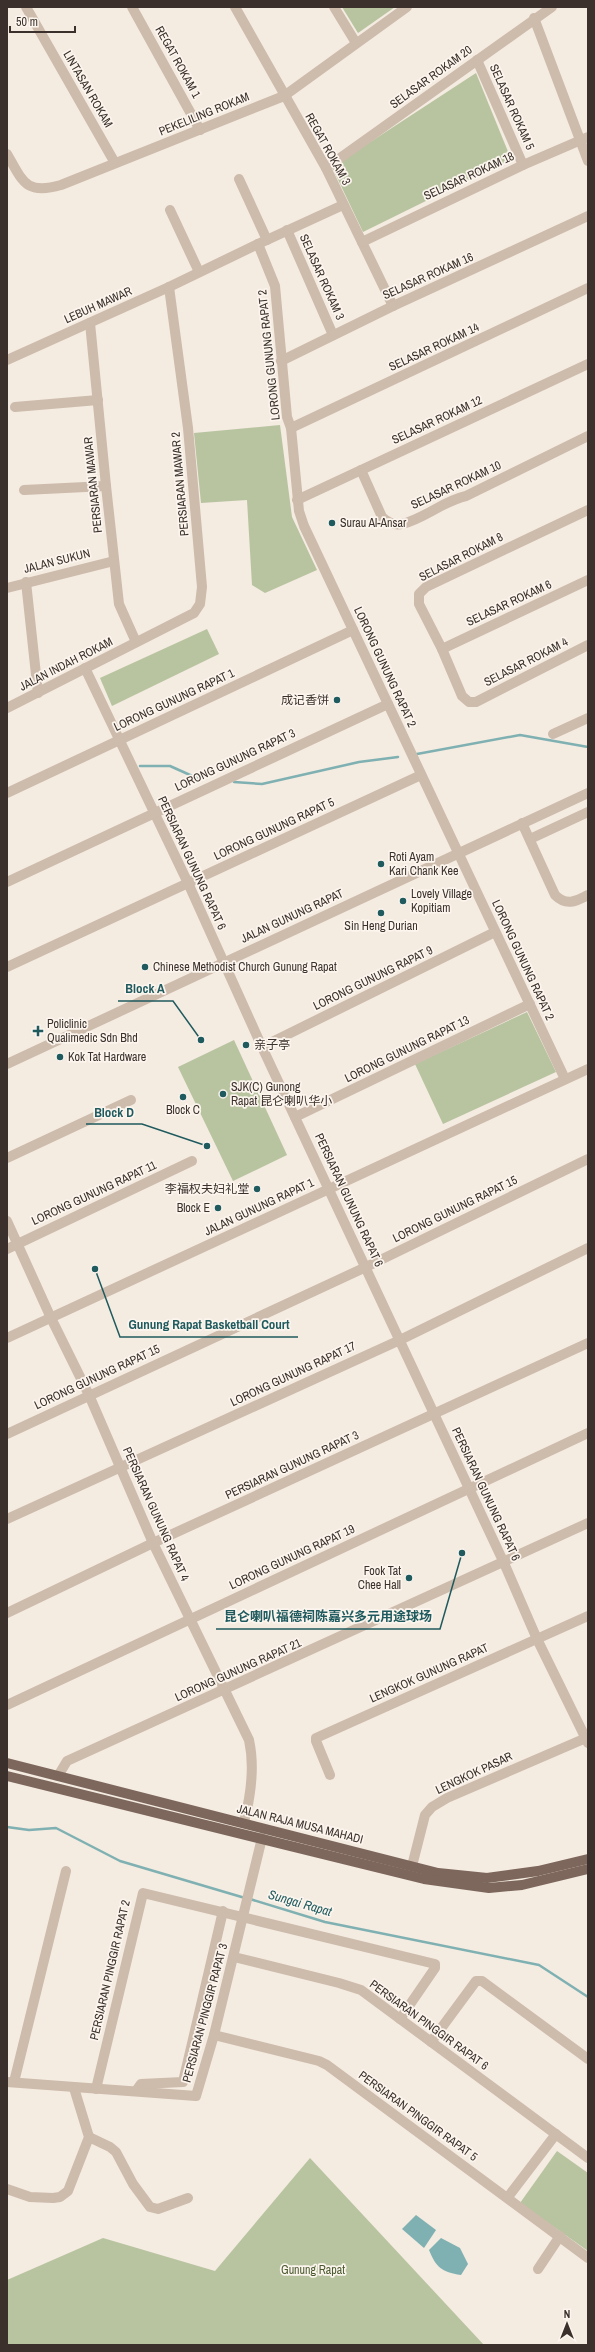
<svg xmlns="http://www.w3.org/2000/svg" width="595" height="2352" font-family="'Archivo Narrow','Noto Sans SC',sans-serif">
<rect width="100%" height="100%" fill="#f4ebe1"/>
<!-- green -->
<g fill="#b8c4a0">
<polygon points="342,7 395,7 358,33"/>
<polygon points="476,73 511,159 363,232 332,167"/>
<polygon points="280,425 292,517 317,570 265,593 252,585 247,500 201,503 194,433"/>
<polygon points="207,629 219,654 112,706 100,678"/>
<polygon points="527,1012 556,1072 443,1124 415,1064"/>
<polygon points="234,1040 287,1155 233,1181 178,1067"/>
<polygon points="557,2151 588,2173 588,2251 520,2203"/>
<polygon points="310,2158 484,2345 7,2345 7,2280 103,2238 215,2271"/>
</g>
<!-- water -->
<g fill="#7fb0b2">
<polygon points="416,2215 436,2230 424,2248 402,2229"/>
<path d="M441 2238 460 2248 468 2264 461 2275C441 2272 436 2267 429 2250Z"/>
</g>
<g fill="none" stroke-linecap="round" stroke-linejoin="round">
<!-- stream -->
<g stroke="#7fb0b2" stroke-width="2.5">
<polyline points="417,754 520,735 588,747"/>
<polyline points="140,766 170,766 199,779"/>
<polyline points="234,782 262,784 359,762 398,757"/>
<polyline points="7,1827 29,1830 56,1828 120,1861 245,1898"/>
<polyline points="250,1899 325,1922 539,1965 588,1997"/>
</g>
<!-- minor -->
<g stroke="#cdbbac" stroke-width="10">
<polyline points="26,7 115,163"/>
<polyline points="132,7 200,130"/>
<polyline points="235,7 326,168 393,306"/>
<polyline points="334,7 356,43"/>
<polyline points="534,18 588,161"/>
<polyline points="477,60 523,165"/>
<path d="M7 154C23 182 26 195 61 185L284 96 407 7"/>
<polyline points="326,168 552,7"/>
<polyline points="239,179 267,240"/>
<polyline points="170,210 199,272"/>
<polyline points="287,230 333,335"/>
<polyline points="362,242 523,165 588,137"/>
<polyline points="258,244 275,286 287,417 291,428 299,511 304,526 565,1079"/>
<polyline points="90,323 106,486 119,604 136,642"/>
<polyline points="7,360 169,287 258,244 343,205"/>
<polyline points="281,361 393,306 588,216"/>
<polyline points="15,407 98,400"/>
<polyline points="291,428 588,288"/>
<path d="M361 470 382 517C387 522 395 526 402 524 424 519 443 501 466 496L588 436"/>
<polyline points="24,490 106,486"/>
<polyline points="297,500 588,364"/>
<polyline points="588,510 426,587 419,594 419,604 442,649 462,696 469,702 476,702 588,645"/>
<polyline points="26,582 38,693"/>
<polyline points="7,588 114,561"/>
<polyline points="442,649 588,580"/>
<polyline points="85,668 188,883 262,1047 504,1563 537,1639 588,1743"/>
<polyline points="7,708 194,613 200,604 202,587 188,428 169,287"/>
<polyline points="553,734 588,718"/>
<polyline points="7,793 353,630"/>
<path d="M522 823 555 895C566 906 575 902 588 895"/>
<polyline points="530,839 588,812"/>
<polyline points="7,882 388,704"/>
<polyline points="7,967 421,775"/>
<polyline points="262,1047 495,932"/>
<polyline points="7,1064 588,793"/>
<polyline points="295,1117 530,1004"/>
<polyline points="7,1158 131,1100"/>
<path d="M7 1221 51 1318 89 1395 153 1543 249 1740C255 1767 251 1795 244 1822"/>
<polyline points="7,1249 192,1161"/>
<polyline points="7,1338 588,1069"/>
<polyline points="7,1434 366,1267 588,1159"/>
<polyline points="7,1519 400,1340 588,1248"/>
<polyline points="7,1613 153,1543 588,1343"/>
<polyline points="7,1705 588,1433"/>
<polyline points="330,1775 316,1741 316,1738 588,1616"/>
<polyline points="58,1776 67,1761 588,1523"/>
<polyline points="412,1866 425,1815 432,1807 447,1798 586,1738"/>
<polyline points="234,1957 339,1983 361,1990 588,2158"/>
<polyline points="214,2035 319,2061 327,2065 588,2258"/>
<polyline points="431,2042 476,1981 482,1981 588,2059"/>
<polyline points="7,2082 196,2096 214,2035 262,1838"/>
<polyline points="14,2082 66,1871"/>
<polyline points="96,2089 143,1893 435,1964 435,1968 400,2019"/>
<polyline points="136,2091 141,2084 183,2082 223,1911"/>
<polyline points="89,2137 110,2147 116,2152 133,2184 150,2207 158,2209 188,2198"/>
<polyline points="7,2189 30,2197 53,2198 60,2197 68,2191 89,2137 74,2088"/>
<polyline points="508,2197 556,2134"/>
<polyline points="538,2269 560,2236"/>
</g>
<!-- major -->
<g stroke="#7d675c" stroke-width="10">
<polyline points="7,1763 438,1873 487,1878 538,1871 588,1859"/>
<polyline points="7,1776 424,1879 489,1888 522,1885 588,1869"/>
</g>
</g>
<!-- markers -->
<g fill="#1f5a5e" stroke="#fbf5ee" stroke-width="1.5">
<circle cx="332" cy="523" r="4"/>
<circle cx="337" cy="700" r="4"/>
<circle cx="381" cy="864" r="4"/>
<circle cx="403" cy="901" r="4"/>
<circle cx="381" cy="913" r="4"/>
<circle cx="145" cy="967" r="4"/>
<path d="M36 1025h4v4h4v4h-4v4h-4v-4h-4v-4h4z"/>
<circle cx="246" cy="1045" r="4"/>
<circle cx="60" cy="1057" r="4"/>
<circle cx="223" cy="1094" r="4"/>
<circle cx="183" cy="1097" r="4"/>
<circle cx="257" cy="1189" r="4"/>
<circle cx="218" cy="1208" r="4"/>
<circle cx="409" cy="1578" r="4"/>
</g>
<g text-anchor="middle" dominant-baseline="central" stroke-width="3.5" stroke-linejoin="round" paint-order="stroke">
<!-- street labels -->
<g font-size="12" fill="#3b302b" stroke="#fbf5ee">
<text transform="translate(178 62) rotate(61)">REGAT ROKAM 1</text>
<text transform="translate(431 77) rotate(-36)">SELASAR ROKAM 20</text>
<text transform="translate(88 89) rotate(60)">LINTASAN ROKAM</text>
<text transform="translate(512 107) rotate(66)">SELASAR ROKAM 5</text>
<text transform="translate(204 114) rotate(-22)">PEKELILING ROKAM</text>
<text transform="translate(328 149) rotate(61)">REGAT ROKAM 3</text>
<text transform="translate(469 176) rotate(-25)">SELASAR ROKAM 18</text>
<text transform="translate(428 276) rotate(-24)">SELASAR ROKAM 16</text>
<text transform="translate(322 277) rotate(66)">SELASAR ROKAM 3</text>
<text transform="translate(98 305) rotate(-24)">LEBUH MAWAR</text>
<text transform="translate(434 347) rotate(-25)">SELASAR ROKAM 14</text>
<text transform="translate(269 355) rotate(-96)">LORONG GUNUNG RAPAT 2</text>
<text transform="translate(437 420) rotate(-25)">SELASAR ROKAM 12</text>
<text transform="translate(180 484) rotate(-95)">PERSIARAN MAWAR 2</text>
<text transform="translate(93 485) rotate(-96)">PERSIARAN MAWAR</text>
<text transform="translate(456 485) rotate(-25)">SELASAR ROKAM 10</text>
<text transform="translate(461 557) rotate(-27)">SELASAR ROKAM 8</text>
<text transform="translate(57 561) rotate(-14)">JALAN SUKUN</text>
<text transform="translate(509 603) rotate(-25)">SELASAR ROKAM 6</text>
<text transform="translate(526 662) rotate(-27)">SELASAR ROKAM 4</text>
<text transform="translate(66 664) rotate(-27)">JALAN INDAH ROKAM</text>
<text transform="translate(385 667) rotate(65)">LORONG GUNUNG RAPAT 2</text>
<text transform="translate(174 700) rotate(-25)">LORONG GUNUNG RAPAT 1</text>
<text transform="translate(235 760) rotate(-25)">LORONG GUNUNG RAPAT 3</text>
<text transform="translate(274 829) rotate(-25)">LORONG GUNUNG RAPAT 5</text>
<text transform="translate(192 863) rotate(65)">PERSIARAN GUNUNG RAPAT 6</text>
<text transform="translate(292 916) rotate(-25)">JALAN GUNUNG RAPAT</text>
<text transform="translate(523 960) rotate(65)">LORONG GUNUNG RAPAT 2</text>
<text transform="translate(373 978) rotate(-26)">LORONG GUNUNG RAPAT 9</text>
<text transform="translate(407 1049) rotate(-26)">LORONG GUNUNG RAPAT 13</text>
<text transform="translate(94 1193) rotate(-25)">LORONG GUNUNG RAPAT 11</text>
<text transform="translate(349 1200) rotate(65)">PERSIARAN GUNUNG RAPAT 6</text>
<text transform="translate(259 1207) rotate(-25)">JALAN GUNUNG RAPAT 1</text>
<text transform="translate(455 1209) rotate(-26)">LORONG GUNUNG RAPAT 15</text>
<text transform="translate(293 1374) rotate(-25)">LORONG GUNUNG RAPAT 17</text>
<text transform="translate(97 1377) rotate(-25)">LORONG GUNUNG RAPAT 15</text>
<text transform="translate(292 1465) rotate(-25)">PERSIARAN GUNUNG RAPAT 3</text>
<text transform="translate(486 1494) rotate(65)">PERSIARAN GUNUNG RAPAT 6</text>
<text transform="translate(156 1514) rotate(66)">PERSIARAN GUNUNG RAPAT 4</text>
<text transform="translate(292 1557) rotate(-25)">LORONG GUNUNG RAPAT 19</text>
<text transform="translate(238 1670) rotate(-24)">LORONG GUNUNG RAPAT 21</text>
<text transform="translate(429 1673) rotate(-24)">LENGKOK GUNUNG RAPAT</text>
<text transform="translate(474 1773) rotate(-25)">LENGKOK PASAR</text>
<text transform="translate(300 1824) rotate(14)">JALAN RAJA MUSA MAHADI</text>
<text transform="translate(110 1970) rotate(-77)">PERSIARAN PINGGIR RAPAT 2</text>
<text transform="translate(205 2013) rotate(-75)">PERSIARAN PINGGIR RAPAT 3</text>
<text transform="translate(429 2025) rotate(36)">PERSIARAN PINGGIR RAPAT 6</text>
<text transform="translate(418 2116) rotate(36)">PERSIARAN PINGGIR RAPAT 5</text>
</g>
<!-- poi labels -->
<g font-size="12" fill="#3b302b" stroke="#fbf5ee" text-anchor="start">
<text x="340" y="523">Surau Al-Ansar</text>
<text x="329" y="700" text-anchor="end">成记香饼</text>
<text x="389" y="857">Roti Ayam<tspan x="389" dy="14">Kari Chank Kee</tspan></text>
<text x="411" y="894">Lovely Village<tspan x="411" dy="14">Kopitiam</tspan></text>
<text x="381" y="926" text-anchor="middle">Sin Heng Durian</text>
<text x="153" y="967">Chinese Methodist Church Gunung Rapat</text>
<text x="47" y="1024">Policlinic<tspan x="47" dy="14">Qualimedic Sdn Bhd</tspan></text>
<text x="254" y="1045">亲子亭</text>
<text x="68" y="1057">Kok Tat Hardware</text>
<text x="231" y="1087">SJK(C) Gunong<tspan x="231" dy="14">Rapat 昆仑喇叭华小</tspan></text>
<text x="183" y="1110" text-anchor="middle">Block C</text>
<text x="249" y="1189" text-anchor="end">李福权夫妇礼堂</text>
<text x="210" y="1208" text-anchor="end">Block E</text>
<text x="401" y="1571" text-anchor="end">Fook Tat<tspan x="401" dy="14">Chee Hall</tspan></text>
</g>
<!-- park labels -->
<g font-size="12" fill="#4a5a2e" stroke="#fbf5ee">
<text x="313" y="2270">Gunung Rapat</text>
</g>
<!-- water labels -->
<g font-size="13" font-style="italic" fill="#1f5a5e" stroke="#fbf5ee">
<text transform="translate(300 1903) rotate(16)">Sungai Rapat</text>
</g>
</g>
<!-- callouts -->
<path fill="none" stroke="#1f5a5e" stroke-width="1.5" d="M201 1040L173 1001H118M207 1146L142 1124H86M95 1269L120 1337H298M462 1553L440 1629H216"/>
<g fill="#1f5a5e" stroke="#fbf5ee" stroke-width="1.5">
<circle cx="201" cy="1040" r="4"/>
<circle cx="207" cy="1146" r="4"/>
<circle cx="95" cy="1269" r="4"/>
<circle cx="462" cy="1553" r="4"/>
</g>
<g font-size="13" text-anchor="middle" font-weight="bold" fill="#1f5a5e" stroke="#fbf5ee" stroke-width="3.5" stroke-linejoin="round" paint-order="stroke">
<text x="145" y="993">Block A</text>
<text x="114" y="1117">Block D</text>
<text x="209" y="1329">Gunung Rapat Basketball Court</text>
<text x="328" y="1621">昆仑喇叭福德祠陈嘉兴多元用途球场</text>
</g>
<!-- border -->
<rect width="595" height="2352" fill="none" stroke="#3b302b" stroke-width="16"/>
<!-- north arrow -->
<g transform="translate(567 2324)" stroke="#fbf5ee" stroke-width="3" paint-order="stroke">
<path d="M0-3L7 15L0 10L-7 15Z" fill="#3b302b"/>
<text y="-6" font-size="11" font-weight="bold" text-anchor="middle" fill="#3b302b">N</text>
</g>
<!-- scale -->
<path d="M10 26v6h65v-6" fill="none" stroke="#3b302b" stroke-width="2"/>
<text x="16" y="26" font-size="12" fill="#3b302b" stroke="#fbf5ee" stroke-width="3" paint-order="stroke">50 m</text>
</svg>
